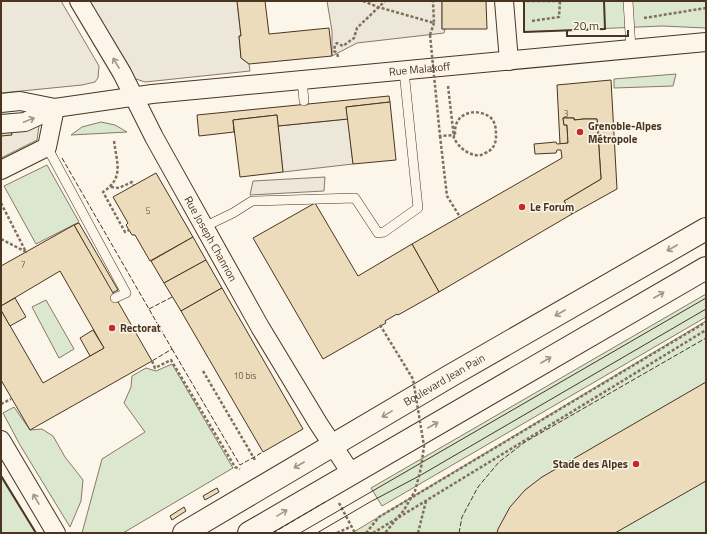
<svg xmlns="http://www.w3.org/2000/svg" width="707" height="534" font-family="'Titillium Web',sans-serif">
<rect width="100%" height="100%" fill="#fbf6e9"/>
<!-- green -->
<g fill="#dce7d0" stroke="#887966">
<polygon points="524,1 706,1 706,28 662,26 524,32"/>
<polygon points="676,74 673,86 614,88 614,79"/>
<polygon points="101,122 115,125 127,132 71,135 82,127"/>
<polygon points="47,165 79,222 36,244 4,186"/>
<polygon points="706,294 706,317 382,506 371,488"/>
<polygon points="46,300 74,349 59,358 32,307"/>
<polygon points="706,321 706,533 352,533"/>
<polygon points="172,364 233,468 123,533 82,533 102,459 145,432 124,403 131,387 132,376 146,368 156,371"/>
<polygon points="14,407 30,430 42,429 53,436 65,457 83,480 81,501 70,527 20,445 3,413"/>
<polygon points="1,476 2,476 36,533 1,533"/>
</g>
<!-- parking -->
<g fill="#ede7d9" stroke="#887966">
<polygon points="1,1 61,1 99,66 98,78 95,82 82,85 1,93"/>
<polygon points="87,1 237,1 241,36 239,36 241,58 249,64 250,71 145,82 133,78"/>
<polygon points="327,1 442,1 442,29 445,29 444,33 357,43 332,56 332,31"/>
<polygon points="348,119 353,164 283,172 278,126"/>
<polygon points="39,126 37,140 1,158 1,130"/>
<polygon points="325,177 324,191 250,195 253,181"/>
</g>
<!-- building -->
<g fill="#ecdcbc" stroke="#4a3520">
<polygon points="237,1 265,1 269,34 329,28 332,56 249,64 241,58 239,36 241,36"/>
<polygon points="442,1 486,1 487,29 442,29"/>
<polygon points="611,80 617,189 572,214 564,201 601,179 597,119 584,119 574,120 574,118 563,118 564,125 567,125 568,143 560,144 557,85"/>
<polygon points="389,96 390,102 346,107 348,119 278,126 277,115 233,120 234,132 199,136 197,115"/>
<polygon points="390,102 396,160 353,164 346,107"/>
<polygon points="277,115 283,172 240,177 233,120"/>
<polygon points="563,118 574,118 574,120 584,119 597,119 601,179 564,201 572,214 439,292 412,244 562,158 561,150 557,150 556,153 535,154 534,144 556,142 557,144 568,143 567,125 564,125"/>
<polygon points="11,130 12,135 1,136 1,132"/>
<polygon points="156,173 193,237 150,261 135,235 132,235 126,225 128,223 113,197"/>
<polygon points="315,203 358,276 412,244 439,292 398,315 397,314 385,321 386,323 323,359 253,238"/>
<polygon points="79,223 118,290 112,293 74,225"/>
<polygon points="74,225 152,361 30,430 1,380 1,310 43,383 104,348 60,271 1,306 1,266"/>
<polygon points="193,237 206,260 164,283 151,261"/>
<polygon points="206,260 222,288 181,311 164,283"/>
<polygon points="222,288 303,429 263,452 181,311"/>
<polygon points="15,298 26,317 10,326 1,310 1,306"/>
<polygon points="93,330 104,348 90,356 80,338"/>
<polygon points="706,382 706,481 615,533 497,533 498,529 510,507 525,490 542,477"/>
<polygon points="217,488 219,492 205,500 203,496"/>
<polygon points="184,507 186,511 172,520 170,516"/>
</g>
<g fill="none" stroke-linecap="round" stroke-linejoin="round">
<defs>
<g id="service">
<polyline points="628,1 631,49"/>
<polyline points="302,80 304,101"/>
<polyline points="47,147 126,293 115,298"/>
<polyline points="204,227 233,213 252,201 355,198 378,233 384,232 418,208 404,71"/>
</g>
<g id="minor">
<path id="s1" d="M79 1 122 73 154 137 260 327 318 423 351 473"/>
<polyline points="504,1 509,61"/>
<polyline points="1,103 20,101 55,108"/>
<path id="s2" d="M1 124 25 122 55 108 152 94 706 42"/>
<polyline points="1,170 47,147 55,108"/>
<polyline points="1,440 56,533"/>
</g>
<g id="primary">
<path id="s3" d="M184 533 450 376 706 229"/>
<polyline points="249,533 706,268"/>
</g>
</defs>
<!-- service casing -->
<use href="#service" stroke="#4a3520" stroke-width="10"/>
<!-- minor casing -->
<use href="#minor" stroke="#4a3520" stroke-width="20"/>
<!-- primary casing -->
<use href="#primary" stroke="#4a3520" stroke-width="24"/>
<!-- path -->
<g stroke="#7f6f5c" stroke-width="2.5" stroke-dasharray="3 2" stroke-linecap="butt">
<polyline points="363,1 378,7 434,23 433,1"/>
<polyline points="522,1 560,1"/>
<polyline points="644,18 706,8"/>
<polyline points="532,21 559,17 560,1"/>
<polyline points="430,35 434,23"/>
<polyline points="338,57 337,53 334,51 335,45 337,43 343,46 354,38 357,28 385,1"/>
<path d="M448 86 454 138C458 147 470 157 481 155 484 154 487 152 489 151 494 148 496 142 496 137 496 130 496 122 490 117 479 109 460 111 456 125 455 128 455 132 455 135"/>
<polyline points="440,136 447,196 460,217"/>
<path d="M114 141C117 164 124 178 103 192L125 232 129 230"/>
<polyline points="111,187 119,188 132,182 133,185"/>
<polyline points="1,203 26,252 1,239"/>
<polyline points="152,361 155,368 171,360 235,467 240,469"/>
<polyline points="203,371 255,460"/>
<polyline points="1,404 11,399"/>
<polyline points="339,503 355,533"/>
<polyline points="337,533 352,526"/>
<polyline points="366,533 379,517 706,322"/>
<polyline points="373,533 706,330"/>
<polyline points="418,533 426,501"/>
</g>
<!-- service -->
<use href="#service" stroke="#fbf6e9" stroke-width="9"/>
<!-- minor -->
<use href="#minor" stroke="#fbf6e9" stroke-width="18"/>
<!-- primary -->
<use href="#primary" stroke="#fbf6e9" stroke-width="22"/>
<!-- tram -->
<g stroke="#4a3520" stroke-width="1">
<polyline points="300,533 706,298"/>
<polyline points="317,533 370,502 421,475 706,309"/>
</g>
<!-- path-bridge -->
<g stroke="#7f6f5c" stroke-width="2.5" stroke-dasharray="3 2" stroke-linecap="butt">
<polyline points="430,35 440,136 455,135"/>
<polyline points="380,325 413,379 424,446 421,468 415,491 404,510 385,533"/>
</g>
<!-- fence -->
<g stroke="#4a3520" stroke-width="1" stroke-dasharray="5 2" stroke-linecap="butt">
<polyline points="62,158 172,349 152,361"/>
<polyline points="149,309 172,297"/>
<polyline points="172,349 240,465 263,452"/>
<polyline points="273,533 325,502"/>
<polyline points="459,533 462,517 478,487 499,462 525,442 706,338"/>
</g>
<!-- wall -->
<g stroke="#4a3520" stroke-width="2">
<polyline points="524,1 524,32 605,29 604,1"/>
<polyline points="1,476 36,533"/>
</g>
</g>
<!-- one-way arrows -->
<defs><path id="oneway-shaft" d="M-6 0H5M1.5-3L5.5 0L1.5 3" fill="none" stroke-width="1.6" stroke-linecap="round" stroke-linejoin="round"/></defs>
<g stroke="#a29684">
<use href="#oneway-shaft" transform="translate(116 63) rotate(-121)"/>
<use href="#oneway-shaft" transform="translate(29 120) rotate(-22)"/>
<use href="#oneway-shaft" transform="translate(672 248) rotate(150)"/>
<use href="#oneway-shaft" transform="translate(659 295) rotate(-30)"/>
<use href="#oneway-shaft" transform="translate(560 313) rotate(150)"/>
<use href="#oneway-shaft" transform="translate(546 360) rotate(-30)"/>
<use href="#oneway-shaft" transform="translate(387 414) rotate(149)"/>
<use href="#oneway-shaft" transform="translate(433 425) rotate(-30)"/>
<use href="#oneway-shaft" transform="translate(299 465) rotate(150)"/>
<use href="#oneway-shaft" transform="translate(36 499) rotate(-120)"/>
<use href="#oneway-shaft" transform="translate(282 513) rotate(-31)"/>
</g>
<!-- markers -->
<g fill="#c62828" stroke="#fbf6e9" stroke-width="1.5">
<circle cx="580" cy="132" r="4"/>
<circle cx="522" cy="207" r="4"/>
<circle cx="112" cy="328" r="4"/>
<circle cx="636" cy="464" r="4"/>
</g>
<g text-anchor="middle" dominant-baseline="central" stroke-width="3" stroke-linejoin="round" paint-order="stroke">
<!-- number labels -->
<g font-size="9" fill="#725f47">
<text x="566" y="113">3</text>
<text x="148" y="210">5</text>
<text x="23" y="264">7</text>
<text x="245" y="375">10 bis</text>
</g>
<!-- street labels -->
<g font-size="11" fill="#4a3520" stroke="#fbf6e9">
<text stroke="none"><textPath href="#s2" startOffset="424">Rue Malakoff</textPath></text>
<text stroke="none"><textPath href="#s1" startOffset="272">Rue Joseph Chanrion</textPath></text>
<text stroke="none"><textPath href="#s3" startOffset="302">Boulevard Jean Pain</textPath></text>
</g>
<!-- poi labels -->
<g font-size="11" font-weight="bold" fill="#4a3520" stroke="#fbf6e9" text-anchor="start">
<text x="588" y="126">Grenoble-Alpes<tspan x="588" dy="13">Métropole</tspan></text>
<text x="530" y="207">Le Forum</text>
<text x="120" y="328">Rectorat</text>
<text x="628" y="464" text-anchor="end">Stade des Alpes</text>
</g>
</g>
<!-- border -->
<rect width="707" height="534" fill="none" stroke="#4a3520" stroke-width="4"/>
<!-- scale -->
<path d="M567 30v6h61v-6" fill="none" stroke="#4a3520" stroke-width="2"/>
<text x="573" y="30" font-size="12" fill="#4a3520" stroke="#fbf6e9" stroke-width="3" paint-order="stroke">20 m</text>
</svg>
